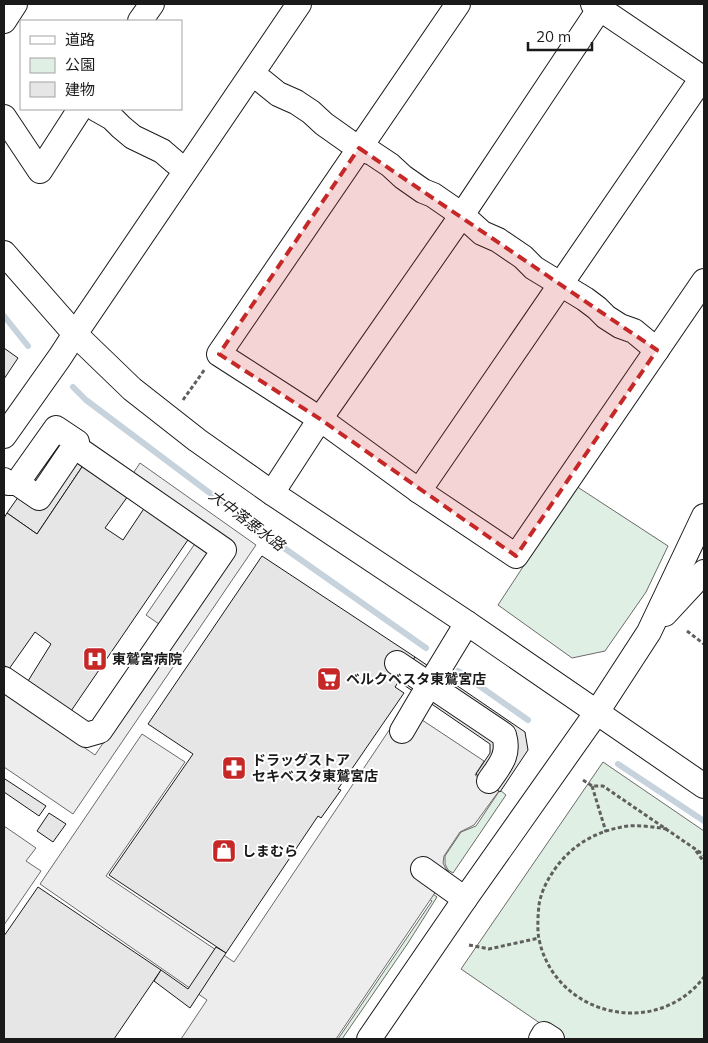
<svg xmlns="http://www.w3.org/2000/svg" width="708" height="1043" font-family="Mulish,'Noto Sans JP',sans-serif">
<rect width="100%" height="100%" fill="#fff"/>
<!-- green -->
<g fill="#e0efe3" stroke="#6a6a6a">
<polygon points="576,486 668,546 646,592 605,651 572,658 498,605"/>
<polygon points="603,762 704,831 704,1039 563,1039 461,969"/>
<polygon points="500,790 506,795 453,873 448,870 445,864 445,856 461,832 476,826"/>
<polygon points="426,889 437,897 408,943 342,1039 338,1039 432,901 419,891"/>
</g>
<!-- parking -->
<g fill="#ededed" stroke="#6a6a6a">
<polygon points="140,463 256,545 73,814 4,767 4,692 95,755 176,636 146,615 205,529 130,478"/>
<polygon points="404,708 484,761 475,775 499,791 474,825 460,832 444,856 443,863 446,869 449,872 336,1039 181,1039 207,1000 40,884 142,734 185,762 106,876 234,962"/>
<polygon points="4,826 36,848 26,861 41,871 4,925"/>
</g>
<g fill="none" stroke-linecap="round" stroke-linejoin="round">
<!-- stream -->
<g stroke="#c6d2dc" stroke-width="6">
<polyline points="4,316 28,346"/>
<polyline points="73,387 86,400 267,536 426,648"/>
<polyline points="458,671 528,720"/>
<polyline points="618,764 704,821"/>
</g>
</g>
<!-- building -->
<g fill="#e6e6e6" stroke="#1a1a1a">
<polygon points="4,348 18,358 4,379"/>
<polygon points="59,439 88,458 37,534 7,513"/>
<polygon points="88,458 133,489 105,528 123,540 149,501 194,531 71,711 28,681 51,644 35,632 9,669 4,665 4,518 7,513 37,534"/>
<polygon points="262,556 415,657 395,687 404,693 338,789 341,790 321,818 318,816 226,953 109,875 193,754 148,724"/>
<polygon points="415,657 525,732 528,750 500,792 476,774 490,753 490,744 398,681"/>
<polygon points="5,779 46,806 39,816 4,792 4,781"/>
<polygon points="49,813 66,824 53,842 37,831"/>
<polygon points="38,887 161,970 114,1039 4,1039 4,936"/>
<polygon points="216,947 226,953 190,1008 154,981 161,970 188,989"/>
</g>
<g fill="none" stroke-linecap="round" stroke-linejoin="round">
<defs>
<g id="minor">
<polyline points="458,4 219,354 320,419 419,491 516,556 704,281"/>
<polyline points="593,4 704,79"/>
<polyline points="4,21 15,4"/>
<polyline points="140,21 152,4"/>
<polyline points="262,81 278,94 296,102 311,112 324,124 348,141 359,148 372,153 390,165 403,177 423,191 433,195 462,215 482,233 498,240 523,257 534,268 585,299 597,308 606,317 620,326 634,331 657,350"/>
<polyline points="96,109 112,118 121,127 133,137 162,151 176,163"/>
<polyline points="4,117 40,171 80,109"/>
<polyline points="4,253 75,334 132,389 197,440 272,493 467,623 704,786"/>
<polyline points="4,436 60,357 75,334 299,4"/>
<polyline points="4,480 8,483 17,483 39,498 77,442 56,428 17,483"/>
<polyline points="419,491 702,78"/>
<polyline points="272,493 320,419 462,215 600,8"/>
<polyline points="665,614 704,572"/>
<path d="M397 663 504 735C510 755 500 765 489 781"/>
<polyline points="4,679 86,735 100,731 224,550 74,446"/>
<polyline points="402,731 419,702 467,623"/>
<polyline points="423,869 465,899"/>
<polyline points="369,1039 465,899 597,712 649,632 704,516"/>
<polyline points="541,1039 544,1034 552,1039"/>
</g>
</defs>
<!-- minor casing -->
<use href="#minor" stroke="#1a1a1a" stroke-width="26"/>
<!-- path -->
<g stroke="#5f5f5f" stroke-width="3" stroke-dasharray="4 2.5" stroke-linecap="butt">
<polyline points="183,400 205,369"/>
<polyline points="687,631 704,644"/>
<polyline points="583,780 592,786 603,786 704,855"/>
<polyline points="592,786 606,832"/>
<path d="M667 829C653 827 636 824 622 827 589 833 564 851 548 880 544 887 540 897 539 905 538 914 537 930 539 939 548 984 588 1013 632 1013 660 1013 687 1000 704 977"/>
<polyline points="696,851 704,862"/>
<polyline points="469,945 489,949 539,938"/>
</g>
<!-- minor -->
<use href="#minor" stroke="#fff" stroke-width="24"/>
</g>
<!-- marked area -->
<path fill="#c62828" fill-opacity="0.2" stroke="#c62828" stroke-width="4" stroke-dasharray="10 6" stroke-linejoin="round" d="M359 148 657 350 516 556 320 419 219 354Z"/>
<!-- icons -->
<defs>
<symbol id="hospital-square" viewBox="-11 -11 22 22"><rect x="-9" y="-9" width="18" height="18" rx="4" fill="#c62828" stroke="#fff"/><path d="M-5-5h3v3.5h4V-5h3V5h-3V1.5h-4V5h-3Z" fill="#fff"/></symbol>
<symbol id="supermarket-square" viewBox="-11 -11 22 22"><rect x="-9" y="-9" width="18" height="18" rx="4" fill="#c62828" stroke="#fff"/><path d="M-6-5.5h2.5l.6 2H6L4.5 2H-2.5L-4.4-4H-6ZM-1.5 3.2a1.3 1.3 0 1 0 .1 0ZM3 3.2a1.3 1.3 0 1 0 .1 0Z" fill="#fff"/></symbol>
<symbol id="pharmacy-square" viewBox="-11 -11 22 22"><rect x="-9" y="-9" width="18" height="18" rx="4" fill="#c62828" stroke="#fff"/><path d="M-2-6h4v4h4v4h-4v4h-4v-4h-4v-4h4Z" fill="#fff"/></symbol>
<symbol id="shop-square" viewBox="-11 -11 22 22"><rect x="-9" y="-9" width="18" height="18" rx="4" fill="#c62828" stroke="#fff"/><path d="M-5-2.5h2.3a2.7 3.5 0 0 1 5.4 0H5L5.5 6h-11ZM-1.5-2.5h3a1.5 2.3 0 0 0-3 0Z" fill="#fff"/></symbol>
</defs>
<g fill-rule="evenodd">
<use href="#hospital-square" x="81" y="645" width="28" height="28"/>
<use href="#supermarket-square" x="315" y="665" width="28" height="28"/>
<use href="#pharmacy-square" x="220" y="754" width="28" height="28"/>
<use href="#shop-square" x="210" y="837" width="28" height="28"/>
</g>
<g text-anchor="middle" dominant-baseline="central" stroke-width="4" stroke-linejoin="round" paint-order="stroke">
<!-- poi labels -->
<g font-size="14" font-weight="bold" fill="#1a1a1a" stroke="#fff" text-anchor="start">
<text x="112" y="659">東鷲宮病院</text>
<text x="346" y="679">ベルクベスタ東鷲宮店</text>
<text x="252" y="760">ドラッグストア<tspan x="252" dy="16">セキベスタ東鷲宮店</tspan></text>
<text x="242" y="851">しまむら</text>
</g>
<!-- water labels -->
<g font-size="15" font-style="italic" fill="#1a1a1a" stroke="#fff">
<text transform="translate(247 520) rotate(37)">大中落悪水路</text>
</g>
</g>
<!-- border -->
<rect width="708" height="1043" fill="none" stroke="#1a1a1a" stroke-width="10"/>
<!-- legend -->
<rect x="20" y="20" width="162" height="90" fill="#ffffff" stroke="#a3a3a3"/>
<rect x="30" y="36" width="25" height="8" fill="#ffffff" stroke="#a3a3a3"/>
<text x="65" y="45" font-size="15" fill="#1a1a1a">道路</text>
<rect x="30" y="58" width="25" height="15" fill="#e0efe3" stroke="#a3a3a3"/>
<text x="65" y="70" font-size="15" fill="#1a1a1a">公園</text>
<rect x="30" y="82" width="25" height="15" fill="#e6e6e6" stroke="#a3a3a3"/>
<text x="65" y="95" font-size="15" fill="#1a1a1a">建物</text>
<!-- scale -->
<path d="M528 42v8h64v-8" fill="none" stroke="#1a1a1a" stroke-width="2.5"/>
<text x="536" y="42" font-size="15" fill="#1a1a1a" stroke="#ffffff" stroke-width="4" paint-order="stroke">20 m</text>
</svg>
